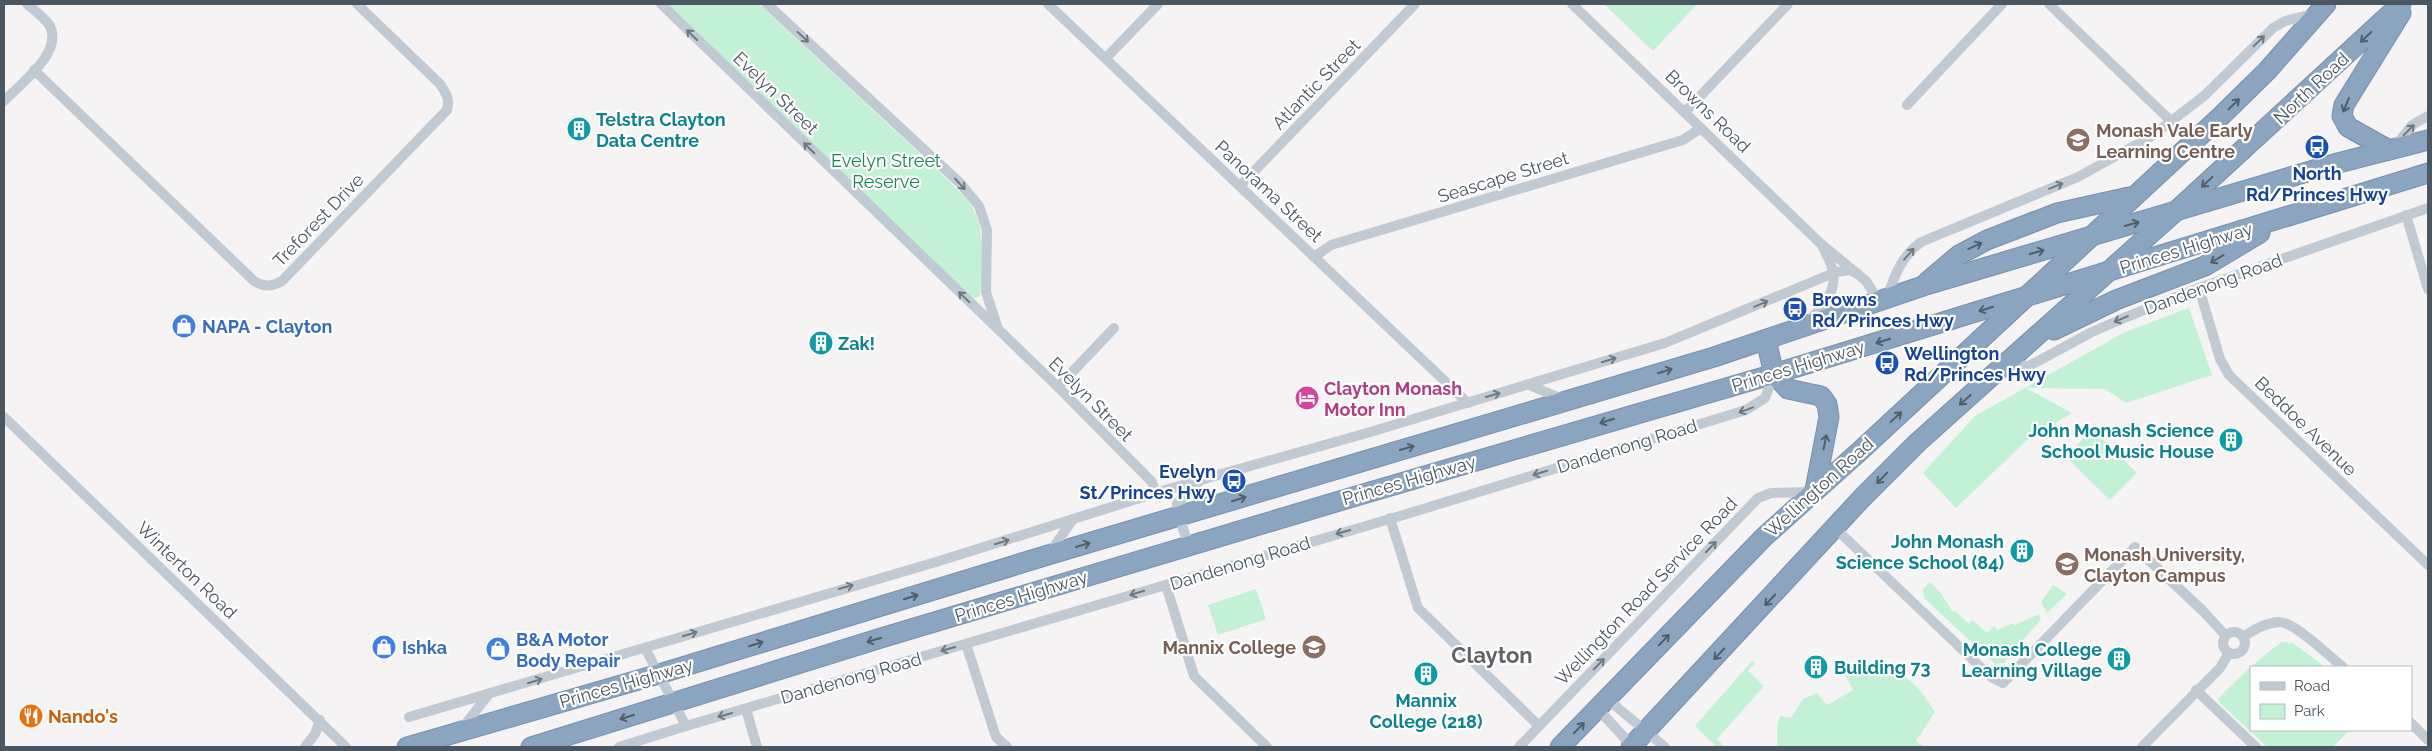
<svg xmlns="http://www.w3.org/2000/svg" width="2432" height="751" font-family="Raleway,sans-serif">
<rect width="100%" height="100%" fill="#f5f3f3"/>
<!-- green -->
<g fill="#c3f1d5">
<path d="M665 4H759L948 180C955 188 966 197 972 207 987 232 981 267 980 296L972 299Z"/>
<polygon points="1604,4 1697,4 1653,51"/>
<polygon points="2189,308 2212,375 2126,403 2105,389 2026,388 2072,413 2026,441 1956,508 1923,473 1975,416 2125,332"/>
<polygon points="2092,429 2137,473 2110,500 2066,457"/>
<polygon points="1930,582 1940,592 1953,612 1955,611 1969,624 1973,620 1987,633 1994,626 1997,630 2014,623 2015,625 2039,614 2041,619 2004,663 1995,664 1924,598 1923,589"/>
<polygon points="2053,585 2067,594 2047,613 2041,602"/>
<polygon points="1256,589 1266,619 1218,635 1208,605"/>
<path d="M2282 642 2293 643 2325 667H2251V730H2350L2333 747H2267L2220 703 2218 699C2238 678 2258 659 2282 642Z"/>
<polygon points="1752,661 1755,663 1748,671 1764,686 1717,739 1725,747 1717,747 1695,726"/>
<path d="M1863 662C1898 665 1918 683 1935 712L1916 741 1924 747H1777V727L1780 716 1791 718 1803 699 1817 693 1827 705 1853 690 1839 664Z"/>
</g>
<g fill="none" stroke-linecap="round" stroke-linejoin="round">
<defs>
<g id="highway">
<polyline points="2389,150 2348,127 2342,116 2344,105 2401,13"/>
<polyline points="1927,282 1959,255 1987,240 2057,213 2129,197"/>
<polyline points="2054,330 2116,300 2205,266 2260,233"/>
<polyline points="1766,340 1774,374 1788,389 1821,396 1827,404 1829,417 1815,490"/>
<polyline points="407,747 659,674 1048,555 1714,357 1923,286 2334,164 2428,140"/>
<polyline points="531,747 881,638 1346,499 1774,374 2428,173"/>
<polyline points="1560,747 1765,536 1860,451 2219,118 2267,71 2326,4"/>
<polyline points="1631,747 1862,498 1917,443 2176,211 2401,4"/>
</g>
</defs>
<!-- highway casing -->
<use href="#highway" stroke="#7690ad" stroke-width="21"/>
<!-- street -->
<g stroke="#c1cad2" stroke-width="10">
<polyline points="661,4 1058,387 1152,482 1155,493"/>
<polyline points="767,4 960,183 979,206 987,230 986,292 998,329"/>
<polyline points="1048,4 1468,403"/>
<polyline points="1572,4 1820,243 1866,281 1878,300"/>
<polyline points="2049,4 2172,122"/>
<polyline points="1106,58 1158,4"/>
<path d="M34 70 254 281C264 287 271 287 282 281L447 110C450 99 446 93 440 84L357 4"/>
<path d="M4 101C21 83 63 53 50 26 45 18 34 10 27 4"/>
<polyline points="1907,105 2002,4"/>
<polyline points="1685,112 1788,4"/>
<polyline points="2394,148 2412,125 2428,116"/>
<polyline points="1240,186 1415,4"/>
<polyline points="2406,215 2428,289"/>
<polyline points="1314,257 1331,245 1683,140 1701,128"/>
<polyline points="2199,288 2220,359 2229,375 2428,565"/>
<path d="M1888 297C1894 275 1902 256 1921 242L2078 177 2152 136 2204 96 2273 28 2285 21 2314 14"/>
<path d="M1808 322C1833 296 1843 281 1823 248"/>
<polyline points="2004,366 2029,366 2092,332 2124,318 2199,288 2428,208"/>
<polyline points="1529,385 1565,400"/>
<polyline points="1058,387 1114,328"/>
<polyline points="4,417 346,747"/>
<polyline points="1390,518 1418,608 1539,726"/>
<polyline points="1835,528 1991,677 2003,683 2135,547 2204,612 2225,635"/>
<polyline points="1189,546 1179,517 1177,504 1198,483"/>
<polyline points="1049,554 1073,519"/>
<polyline points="1166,585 1194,676 1267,747"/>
<circle cx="2234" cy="643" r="11"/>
<path d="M2243 637C2255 629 2265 623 2279 622 2295 622 2330 657 2343 667"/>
<polyline points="966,644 996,737 1007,747"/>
<polyline points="645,648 686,726"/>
<polyline points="2196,690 2256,747"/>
<polyline points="1607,699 1665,747"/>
<polyline points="746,709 757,747"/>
<polyline points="1598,709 1633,747"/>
<polyline points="409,717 936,562 1172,488 1367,433 1665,343 1836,272 1850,270 1858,274"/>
<polyline points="2411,723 2428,740"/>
<polyline points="461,730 488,695"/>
<polyline points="305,747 315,734 320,720"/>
<polyline points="619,747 686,726 1400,516 1746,410 1765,398 1774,374"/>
<polyline points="1519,747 1758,498 1771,493 1811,492"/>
<polyline points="2142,747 2220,668 2229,653"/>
</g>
<!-- highway -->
<use href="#highway" stroke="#8ba5c1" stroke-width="19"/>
</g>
<!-- one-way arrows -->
<defs><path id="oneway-shaft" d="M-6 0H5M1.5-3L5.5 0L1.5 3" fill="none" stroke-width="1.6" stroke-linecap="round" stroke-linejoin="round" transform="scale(1.25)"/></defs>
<g stroke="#6e7983">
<use href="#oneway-shaft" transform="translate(692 35) rotate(-136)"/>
<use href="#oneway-shaft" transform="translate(803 37) rotate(43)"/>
<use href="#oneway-shaft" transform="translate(2259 41) rotate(-44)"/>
<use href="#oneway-shaft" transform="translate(2409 130) rotate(-45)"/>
<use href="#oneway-shaft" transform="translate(809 148) rotate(-136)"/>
<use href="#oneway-shaft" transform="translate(960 184) rotate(47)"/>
<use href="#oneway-shaft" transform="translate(2056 186) rotate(-22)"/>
<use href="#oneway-shaft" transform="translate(1909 254) rotate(-49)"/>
<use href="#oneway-shaft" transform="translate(964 297) rotate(-136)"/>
<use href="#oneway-shaft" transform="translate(1761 304) rotate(-23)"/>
<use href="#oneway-shaft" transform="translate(2121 319) rotate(157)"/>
<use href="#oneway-shaft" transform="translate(1609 360) rotate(-17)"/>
<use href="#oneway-shaft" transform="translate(1493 395) rotate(-16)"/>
<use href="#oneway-shaft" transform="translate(1746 410) rotate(160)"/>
<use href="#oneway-shaft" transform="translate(1540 473) rotate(163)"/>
<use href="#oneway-shaft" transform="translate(1343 532) rotate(164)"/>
<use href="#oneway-shaft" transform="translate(1002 542) rotate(-17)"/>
<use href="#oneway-shaft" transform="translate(1711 547) rotate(-46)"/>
<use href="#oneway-shaft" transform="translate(846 587) rotate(-16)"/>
<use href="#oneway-shaft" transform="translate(1137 593) rotate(163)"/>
<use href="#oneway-shaft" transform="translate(690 634) rotate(-17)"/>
<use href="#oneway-shaft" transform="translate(948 649) rotate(164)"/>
<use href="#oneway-shaft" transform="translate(1599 664) rotate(-46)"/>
<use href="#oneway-shaft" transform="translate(535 681) rotate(-17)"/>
<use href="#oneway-shaft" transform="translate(725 715) rotate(164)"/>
</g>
<g stroke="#505e6b">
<use href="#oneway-shaft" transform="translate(2366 37) rotate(137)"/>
<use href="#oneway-shaft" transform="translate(2234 104) rotate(-44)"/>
<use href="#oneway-shaft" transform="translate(2346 105) rotate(112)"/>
<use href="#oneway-shaft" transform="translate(2207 182) rotate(137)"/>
<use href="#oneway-shaft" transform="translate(2132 224) rotate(-16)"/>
<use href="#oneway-shaft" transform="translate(1975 246) rotate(-25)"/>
<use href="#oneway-shaft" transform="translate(2037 252) rotate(-16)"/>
<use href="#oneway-shaft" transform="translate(2217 259) rotate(149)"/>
<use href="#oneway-shaft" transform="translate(1986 309) rotate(162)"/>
<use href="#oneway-shaft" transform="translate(1883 341) rotate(163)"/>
<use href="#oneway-shaft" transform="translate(1665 371) rotate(-17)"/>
<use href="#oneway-shaft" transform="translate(1965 400) rotate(138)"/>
<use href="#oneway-shaft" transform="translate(1896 417) rotate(-43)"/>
<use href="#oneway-shaft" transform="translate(1607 421) rotate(163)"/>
<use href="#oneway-shaft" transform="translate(1825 442) rotate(-79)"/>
<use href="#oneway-shaft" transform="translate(1407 448) rotate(-16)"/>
<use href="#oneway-shaft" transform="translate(1882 478) rotate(134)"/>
<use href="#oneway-shaft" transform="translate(1239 499) rotate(-17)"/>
<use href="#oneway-shaft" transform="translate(1083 545) rotate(-16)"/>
<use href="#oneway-shaft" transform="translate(911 597) rotate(-17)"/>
<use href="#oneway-shaft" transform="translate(1770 600) rotate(133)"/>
<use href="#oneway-shaft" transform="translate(874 640) rotate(163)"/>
<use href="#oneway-shaft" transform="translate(1664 640) rotate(-46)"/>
<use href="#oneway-shaft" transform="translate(756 644) rotate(-17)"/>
<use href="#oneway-shaft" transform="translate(1719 654) rotate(133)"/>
<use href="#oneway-shaft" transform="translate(627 717) rotate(162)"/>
<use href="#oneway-shaft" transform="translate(1579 728) rotate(-46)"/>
</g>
<!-- icons -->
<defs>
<symbol id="building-disc" viewBox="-11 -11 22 22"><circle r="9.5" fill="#0f9aa8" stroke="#fff"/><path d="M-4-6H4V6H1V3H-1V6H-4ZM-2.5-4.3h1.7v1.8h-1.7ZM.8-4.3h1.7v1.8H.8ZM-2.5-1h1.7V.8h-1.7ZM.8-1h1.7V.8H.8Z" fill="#fff"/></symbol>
<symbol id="school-disc" viewBox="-11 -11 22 22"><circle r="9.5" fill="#8d6e63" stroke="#fff"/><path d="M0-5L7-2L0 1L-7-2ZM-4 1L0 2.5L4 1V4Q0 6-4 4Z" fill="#fff"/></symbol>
<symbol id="bus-disc" viewBox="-11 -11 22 22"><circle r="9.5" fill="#1a4fb4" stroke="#fff"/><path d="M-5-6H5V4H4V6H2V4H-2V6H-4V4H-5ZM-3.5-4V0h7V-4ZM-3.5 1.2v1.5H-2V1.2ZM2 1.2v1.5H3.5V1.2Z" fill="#fff"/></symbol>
<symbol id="shop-disc" viewBox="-11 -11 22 22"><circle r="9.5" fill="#3f7fe0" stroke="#fff"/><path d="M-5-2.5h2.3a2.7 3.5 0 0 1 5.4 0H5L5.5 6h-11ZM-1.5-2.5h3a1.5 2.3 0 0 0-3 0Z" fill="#fff"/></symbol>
<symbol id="hotel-disc" viewBox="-11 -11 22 22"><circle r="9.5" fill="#d1479c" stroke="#fff"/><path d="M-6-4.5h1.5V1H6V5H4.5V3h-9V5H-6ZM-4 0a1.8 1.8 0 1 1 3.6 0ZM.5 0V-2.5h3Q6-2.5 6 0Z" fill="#fff"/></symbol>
<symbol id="university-disc" viewBox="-11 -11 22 22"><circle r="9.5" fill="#8d6e63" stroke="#fff"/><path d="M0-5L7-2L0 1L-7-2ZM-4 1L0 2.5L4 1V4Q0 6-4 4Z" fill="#fff"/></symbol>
<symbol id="restaurant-disc" viewBox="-11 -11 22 22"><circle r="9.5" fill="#e8710a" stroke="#fff"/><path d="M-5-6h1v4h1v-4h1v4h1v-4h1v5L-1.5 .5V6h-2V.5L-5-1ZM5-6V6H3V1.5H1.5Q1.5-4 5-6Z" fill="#fff"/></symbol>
</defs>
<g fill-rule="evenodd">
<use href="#building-disc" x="565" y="115" width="28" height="28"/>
<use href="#school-disc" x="2064" y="126" width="28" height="28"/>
<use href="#bus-disc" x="2303" y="133" width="28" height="28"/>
<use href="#bus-disc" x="1781" y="295" width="28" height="28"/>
<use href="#shop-disc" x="170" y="312" width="28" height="28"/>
<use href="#building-disc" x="807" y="329" width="28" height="28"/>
<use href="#bus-disc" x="1873" y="349" width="28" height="28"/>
<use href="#hotel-disc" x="1293" y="384" width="28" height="28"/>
<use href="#building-disc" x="2217" y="426" width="28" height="28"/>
<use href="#bus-disc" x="1220" y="467" width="28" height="28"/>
<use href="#building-disc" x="2008" y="537" width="28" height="28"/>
<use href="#university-disc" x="2053" y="550" width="28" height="28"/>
<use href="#shop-disc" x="370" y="633" width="28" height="28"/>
<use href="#university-disc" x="1300" y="633" width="28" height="28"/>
<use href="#shop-disc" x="484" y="635" width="28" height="28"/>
<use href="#building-disc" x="2105" y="645" width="28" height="28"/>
<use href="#building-disc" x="1802" y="653" width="28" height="28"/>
<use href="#building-disc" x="1412" y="660" width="28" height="28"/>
<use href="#restaurant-disc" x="17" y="702" width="28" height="28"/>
</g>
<g text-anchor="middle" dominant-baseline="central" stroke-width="4.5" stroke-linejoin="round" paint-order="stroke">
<!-- street labels -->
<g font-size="18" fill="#4a5661" stroke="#fff">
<text transform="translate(1316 84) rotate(-46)">Atlantic Street</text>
<text transform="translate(2311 88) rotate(-43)">North Road</text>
<text transform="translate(776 93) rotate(44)">Evelyn Street</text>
<text transform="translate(1708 111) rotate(44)">Browns Road</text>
<text transform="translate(1503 177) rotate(-17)">Seascape Street</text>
<text transform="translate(1269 191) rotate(43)">Panorama Street</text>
<text transform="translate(318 220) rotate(-46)">Treforest Drive</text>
<text transform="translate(2186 248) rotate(-17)">Princes Highway</text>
<text transform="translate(2213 284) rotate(-20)">Dandenong Road</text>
<text transform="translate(1798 366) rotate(-17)">Princes Highway</text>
<text transform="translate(1091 399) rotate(45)">Evelyn Street</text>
<text transform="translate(2306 426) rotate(44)">Beddoe Avenue</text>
<text transform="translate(1627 446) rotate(-17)">Dandenong Road</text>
<text transform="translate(1409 480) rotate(-16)">Princes Highway</text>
<text transform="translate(1819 487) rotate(-42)">Wellington Road</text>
<text transform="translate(1240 563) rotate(-17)">Dandenong Road</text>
<text transform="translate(187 570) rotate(44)">Winterton Road</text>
<text transform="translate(1646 591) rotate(-46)">Wellington Road Service Road</text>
<text transform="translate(1021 596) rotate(-17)">Princes Highway</text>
<text transform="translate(851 678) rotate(-16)">Dandenong Road</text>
<text transform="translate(626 683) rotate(-16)">Princes Highway</text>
</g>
<!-- culture labels -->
<g font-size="18" font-weight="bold" fill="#0d838f" stroke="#fff" text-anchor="start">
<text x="596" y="119">Telstra Clayton<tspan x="596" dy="21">Data Centre</tspan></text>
<text x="838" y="343">Zak!</text>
<text x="2214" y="430" text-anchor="end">John Monash Science<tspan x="2214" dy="21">School Music House</tspan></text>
<text x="2004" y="541" text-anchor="end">John Monash<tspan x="2004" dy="21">Science School (84)</tspan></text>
<text x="2102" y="649" text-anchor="end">Monash College<tspan x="2102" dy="21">Learning Village</tspan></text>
<text x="1834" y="667">Building 73</text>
<text x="1426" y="700" text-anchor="middle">Mannix<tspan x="1426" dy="21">College (218)</tspan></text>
</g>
<!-- education labels -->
<g font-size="18" font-weight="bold" fill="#785e54" stroke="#fff" text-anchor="start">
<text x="2096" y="130">Monash Vale Early<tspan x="2096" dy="21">Learning Centre</tspan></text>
<text x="2084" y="554">Monash University,<tspan x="2084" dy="21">Clayton Campus</tspan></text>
<text x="1296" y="647" text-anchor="end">Mannix College</text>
</g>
<!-- park labels -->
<g font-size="18" fill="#17864f" stroke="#fff">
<text x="886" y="160">Evelyn Street<tspan x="886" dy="21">Reserve</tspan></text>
</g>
<!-- transit labels -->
<g font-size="18" font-weight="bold" fill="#164399" stroke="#fff" text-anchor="start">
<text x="2317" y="173" text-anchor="middle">North<tspan x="2317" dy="21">Rd/Princes Hwy</tspan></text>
<text x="1812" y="299">Browns<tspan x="1812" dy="21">Rd/Princes Hwy</tspan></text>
<text x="1904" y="353">Wellington<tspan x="1904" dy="21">Rd/Princes Hwy</tspan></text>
<text x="1216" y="471" text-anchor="end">Evelyn<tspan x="1216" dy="21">St/Princes Hwy</tspan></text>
</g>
<!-- shop labels -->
<g font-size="18" font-weight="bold" fill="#366cbe" stroke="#fff" text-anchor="start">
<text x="202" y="326">NAPA - Clayton</text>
<text x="516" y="639">B&amp;A Motor<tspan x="516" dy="21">Body Repair</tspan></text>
<text x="402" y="647">Ishka</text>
</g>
<!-- hotel labels -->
<g font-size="18" font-weight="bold" fill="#b23c85" stroke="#fff" text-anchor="start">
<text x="1324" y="388">Clayton Monash<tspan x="1324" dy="21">Motor Inn</tspan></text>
</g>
<!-- food labels -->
<g font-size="18" font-weight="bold" fill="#c56008" stroke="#fff" text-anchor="start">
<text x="48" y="716">Nando's</text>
</g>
<!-- district labels -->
<g font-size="22" font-weight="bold" fill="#5f6368" stroke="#fff">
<text x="1492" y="655">Clayton</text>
</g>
</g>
<!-- border -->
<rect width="2432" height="751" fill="none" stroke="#4a5661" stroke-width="10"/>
<!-- legend -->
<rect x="2250" y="666" width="162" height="65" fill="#ffffff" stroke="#b7bbc0"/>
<rect x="2260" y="682" width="25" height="8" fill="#c1cad2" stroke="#b7bbc0"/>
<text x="2294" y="691" font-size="15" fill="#4a5661">Road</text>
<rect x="2260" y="704" width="25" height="15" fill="#c3f1d5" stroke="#b7bbc0"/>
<text x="2294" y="716" font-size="15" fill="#4a5661">Park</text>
</svg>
